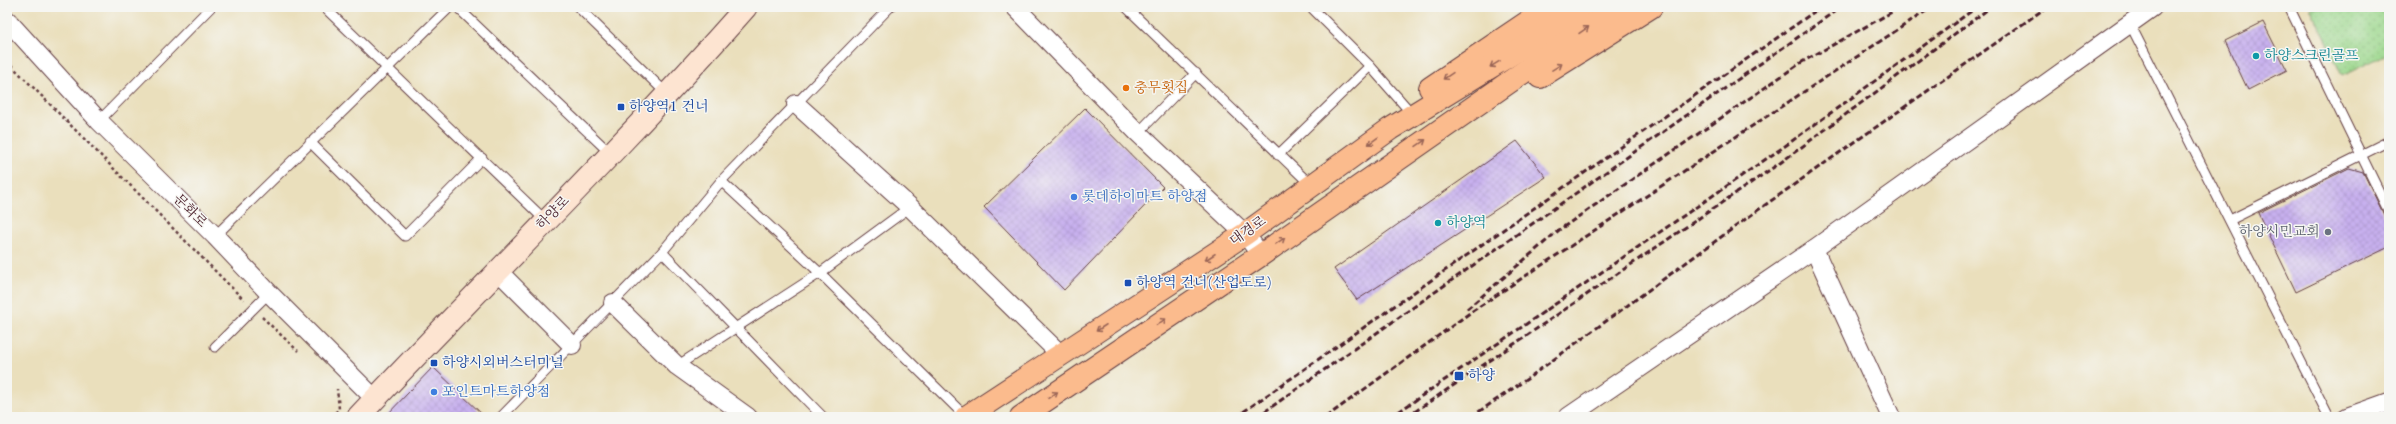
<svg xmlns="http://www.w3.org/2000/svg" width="2396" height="424" font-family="'Old Standard TT','Noto Serif KR',serif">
<defs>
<pattern id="green-dots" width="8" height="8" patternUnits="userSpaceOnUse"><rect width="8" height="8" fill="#9bd78c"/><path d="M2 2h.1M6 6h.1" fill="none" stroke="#87b879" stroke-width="1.8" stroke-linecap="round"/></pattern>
<pattern id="building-cross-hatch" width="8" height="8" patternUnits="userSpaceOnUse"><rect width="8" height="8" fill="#c7b0ee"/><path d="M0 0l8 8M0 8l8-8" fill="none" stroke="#ac97cc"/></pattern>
</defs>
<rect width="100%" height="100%" fill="#f6f6f2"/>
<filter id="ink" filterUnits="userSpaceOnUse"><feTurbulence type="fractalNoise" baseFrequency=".025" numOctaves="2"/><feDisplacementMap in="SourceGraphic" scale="8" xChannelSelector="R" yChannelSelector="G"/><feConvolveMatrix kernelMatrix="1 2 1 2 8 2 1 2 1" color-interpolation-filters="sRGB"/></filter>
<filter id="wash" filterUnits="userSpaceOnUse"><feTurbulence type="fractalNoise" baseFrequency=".012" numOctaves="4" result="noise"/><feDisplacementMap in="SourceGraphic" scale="16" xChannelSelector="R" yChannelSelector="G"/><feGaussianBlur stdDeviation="0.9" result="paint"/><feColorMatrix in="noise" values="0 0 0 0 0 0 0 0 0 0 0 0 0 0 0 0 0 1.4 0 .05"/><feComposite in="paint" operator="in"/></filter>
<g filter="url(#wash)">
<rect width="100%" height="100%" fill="#eadfbc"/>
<!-- green -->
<polygon fill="url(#green-dots)" stroke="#727b5c" points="2310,7 2389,7 2389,53 2342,76"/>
<g id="blocks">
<!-- building -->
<g fill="url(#building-cross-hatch)">
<polygon points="2263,22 2287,70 2248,90 2225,41"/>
<polygon points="1085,108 1163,187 1064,290 984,207"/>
<polygon points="1517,141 1546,177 1357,300 1334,269"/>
<polygon points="2349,168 2363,172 2384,215 2389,218 2389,247 2296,292 2258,213"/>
<polygon points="433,367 485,417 385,417"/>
</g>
</g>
</g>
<g filter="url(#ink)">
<use href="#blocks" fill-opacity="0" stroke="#623c41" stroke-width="1"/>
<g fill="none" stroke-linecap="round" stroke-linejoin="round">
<defs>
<g id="lane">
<polyline points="324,7 546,221"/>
<polyline points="457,7 611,154"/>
<polyline points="578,7 666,93"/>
<polyline points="1126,7 1311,185"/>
<polyline points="1311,7 1370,66 1406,107"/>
<polyline points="2289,7 2389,212"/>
<polyline points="2130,24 2329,417"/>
<polyline points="99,121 211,7"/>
<polyline points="1138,133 1196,73"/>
<polyline points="310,142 405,236 482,158"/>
<polyline points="1278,155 1370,66"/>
<polyline points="721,181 820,273 966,417"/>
<polyline points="2230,220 2389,141"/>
<polyline points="215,236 450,7"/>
<polyline points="662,252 823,417"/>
<polyline points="215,347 269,293"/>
<polyline points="677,366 820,273 910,207"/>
<polyline points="501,417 662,252 721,181 890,7"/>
</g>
<g id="street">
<polyline points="1015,7 1138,133 1245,234 1261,255"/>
<polyline points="7,20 99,121 215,236 269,293 375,399"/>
<polyline points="796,104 910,207 1060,354"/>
<polyline points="1814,249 1891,417"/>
<polyline points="498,271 572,345"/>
<polyline points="613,303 677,366 748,417"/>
<polyline points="1568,417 1814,249 2153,7"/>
<polyline points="2347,417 2389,402"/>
</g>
<path id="secondary" d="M358 417C487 280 622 148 746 7"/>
<g id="primary">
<polyline points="1540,77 1651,7"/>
<polyline points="1430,88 1550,7"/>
<polyline points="966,417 1245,234 1390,129 1528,44 1581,7"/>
<polyline points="1021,417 1261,255 1617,7"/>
</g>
</defs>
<!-- lane casing -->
<use href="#lane" stroke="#623c41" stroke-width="11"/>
<!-- street casing -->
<use href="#street" stroke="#623c41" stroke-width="20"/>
<!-- secondary casing -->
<use href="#secondary" stroke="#623c41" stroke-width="24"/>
<!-- primary casing -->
<use href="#primary" stroke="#623c41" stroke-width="24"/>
<!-- path -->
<g stroke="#623c41" stroke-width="2.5" stroke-dasharray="3 3" stroke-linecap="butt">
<polyline points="7,61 244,300"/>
<polyline points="262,317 298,351"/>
<polyline points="331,417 339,409 337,389"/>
</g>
<!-- lane -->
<use href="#lane" stroke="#fff" stroke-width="9"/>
<!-- street -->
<use href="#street" stroke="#fff" stroke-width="18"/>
<!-- secondary -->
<use href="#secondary" stroke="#fde4d1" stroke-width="22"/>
<!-- primary -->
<use href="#primary" stroke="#fbbb8d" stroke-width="22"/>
<!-- rail -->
<g stroke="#4a1f2b" stroke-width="3" stroke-dasharray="6 3" stroke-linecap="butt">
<polyline points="1467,309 1559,230 1802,62 1901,7"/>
<polyline points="1236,417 1821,7"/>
<polyline points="1257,417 1841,7"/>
<polyline points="1326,417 1474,310 1932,7"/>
<polyline points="1391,417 1785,146 1977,7"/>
<polyline points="1407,417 1780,163 1991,7"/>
<polyline points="1471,417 1527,379 1758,210 2047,7"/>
</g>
</g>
<!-- one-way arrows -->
<defs><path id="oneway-shaft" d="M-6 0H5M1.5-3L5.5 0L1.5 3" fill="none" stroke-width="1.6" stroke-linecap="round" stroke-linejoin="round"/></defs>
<g stroke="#9a6557">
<use href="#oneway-shaft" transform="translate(1584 30) rotate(-35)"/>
<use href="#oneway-shaft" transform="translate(1495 64) rotate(149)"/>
<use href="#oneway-shaft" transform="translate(1557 67) rotate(-32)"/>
<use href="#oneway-shaft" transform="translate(1448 76) rotate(146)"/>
<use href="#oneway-shaft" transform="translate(1373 141) rotate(144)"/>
<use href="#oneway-shaft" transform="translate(1421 143) rotate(-35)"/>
<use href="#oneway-shaft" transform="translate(1280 241) rotate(-35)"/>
<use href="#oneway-shaft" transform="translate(1210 257) rotate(147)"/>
<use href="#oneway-shaft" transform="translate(1161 322) rotate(-34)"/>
<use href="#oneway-shaft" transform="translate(1101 328) rotate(147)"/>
<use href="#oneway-shaft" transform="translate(1053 395) rotate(-34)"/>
</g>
</g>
<!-- markers -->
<g fill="#0f9aa8" stroke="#f6f6f2" stroke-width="1.5">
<circle cx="2256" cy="56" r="4"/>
<circle cx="1438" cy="223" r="4"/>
</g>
<circle fill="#e8710a" stroke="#f6f6f2" stroke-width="1.5" cx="1126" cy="88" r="4"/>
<g fill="#1a4fb4" stroke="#f6f6f2" stroke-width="1.5">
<rect x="617" y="103" width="8" height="8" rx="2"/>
<rect x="1124" y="279" width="8" height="8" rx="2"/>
<rect x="430" y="359" width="8" height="8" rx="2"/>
<rect x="1454" y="371" width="10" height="10" rx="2"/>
</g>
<g fill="#3f7fe0" stroke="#f6f6f2" stroke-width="1.5">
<circle cx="1074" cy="197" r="4"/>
<circle cx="434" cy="392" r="4"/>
</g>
<circle fill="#6b7280" stroke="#f6f6f2" stroke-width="1.5" cx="2328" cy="232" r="4"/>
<g text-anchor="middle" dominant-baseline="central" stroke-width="3" stroke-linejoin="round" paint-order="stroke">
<!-- culture labels -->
<g font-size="14" fill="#0d838f" stroke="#f6f6f2" text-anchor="start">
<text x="2264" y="56">하양스크린골프</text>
<text x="1446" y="223">하양역</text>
</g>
<!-- food labels -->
<g font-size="14" fill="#c56008" stroke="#f6f6f2" text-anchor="start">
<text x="1134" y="88">충무횟집</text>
</g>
<!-- transit labels -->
<g font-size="14" fill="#164399" stroke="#f6f6f2" text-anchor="start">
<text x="629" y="107">하양역1 건너</text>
<text x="1136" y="283">하양역 건너(산업도로)</text>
<text x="442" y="363">하양시외버스터미널</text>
<text x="1468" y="376">하양</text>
</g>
<!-- shop labels -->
<g font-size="14" fill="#366cbe" stroke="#f6f6f2" text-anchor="start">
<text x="1082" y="197">롯데하이마트 하양점</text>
<text x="442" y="392">포인트마트하양점</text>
</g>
<!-- street labels -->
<g font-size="14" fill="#4a1f2b" stroke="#f6f6f2">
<text transform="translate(190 211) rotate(45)">문화로</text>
<text transform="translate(553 213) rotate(-46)">하양로</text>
<text transform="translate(1248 231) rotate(-35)">대경로</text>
</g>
<!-- worship labels -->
<g font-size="14" fill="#5b616d" stroke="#f6f6f2" text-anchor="end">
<text x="2320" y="232">하양시민교회</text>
</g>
</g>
<!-- margin -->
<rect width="2396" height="424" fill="none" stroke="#f6f6f2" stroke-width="24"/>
</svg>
